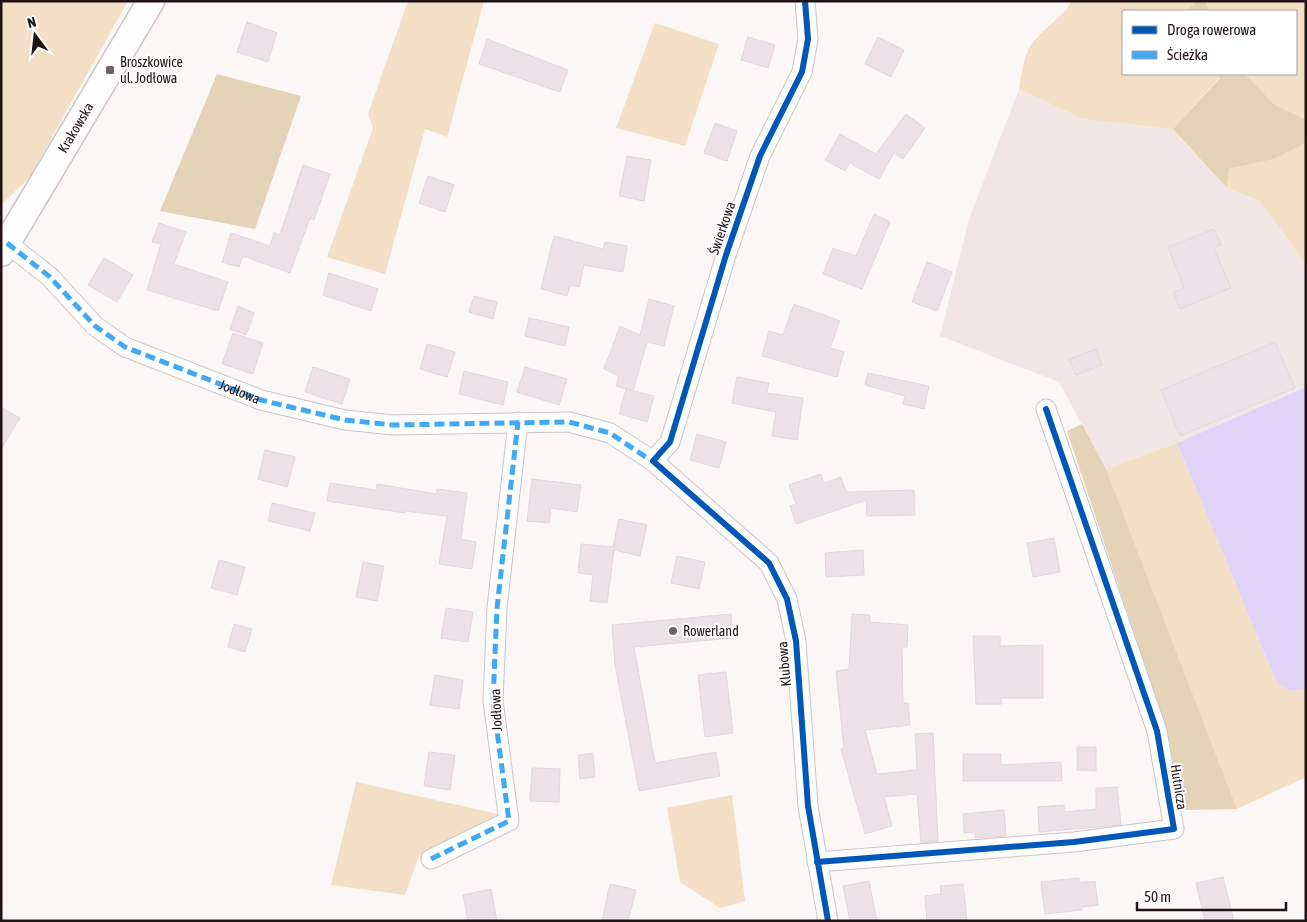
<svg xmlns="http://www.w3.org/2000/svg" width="1307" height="922" font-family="'Asap Condensed',sans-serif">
<rect width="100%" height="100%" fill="#fcf7f7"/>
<!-- built -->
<polygon fill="#f2e5e6" points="1019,89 1083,119 1173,129 1227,188 1260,201 1306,265 1306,387 1177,443 1106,469 1059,382 940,336 969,219"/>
<!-- green -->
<g fill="#f2dfc6">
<polygon points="1,1 128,1 29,178 2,204"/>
<polygon points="408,1 484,1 447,137 425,129 385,274 327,257 373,128 368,114"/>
<path d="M1072 1H1197L1186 11H1123V74H1215L1220 77 1173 129 1083 119 1019 89C1022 73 1023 54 1034 41 1046 26 1062 18 1072 1Z"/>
<polygon points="1205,1 1306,1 1306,119 1275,105 1245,74 1296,74 1296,11 1210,11"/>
<polygon points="655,23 719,44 685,146 616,128"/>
<polygon points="1306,143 1306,265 1260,201 1227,188 1229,169 1274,159"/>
<path d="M1177 443 1276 681C1286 691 1293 693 1306 688V777L1237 809 1106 469Z"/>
<polygon points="356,782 498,814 419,856 405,895 331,885"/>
<polygon points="732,795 745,901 720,908 680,882 667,808"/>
</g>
<!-- forest -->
<g fill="#e5d3b8">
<polygon points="1197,1 1205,1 1210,11 1186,11"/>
<polygon points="217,74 301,96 255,229 160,211"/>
<polygon points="1215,74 1245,74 1275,105 1306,119 1306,143 1274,159 1229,169 1227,188 1173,129 1220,78"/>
<polygon points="1082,424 1106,469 1237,809 1186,810 1156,699 1067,431"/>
</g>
<!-- water -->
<path fill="#e0d3f7" d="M1306 387V688C1293 693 1286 691 1276 681L1177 443Z"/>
<!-- building -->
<g fill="#ece1e7" stroke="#e0d8dd">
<polygon points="247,22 277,33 268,62 237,52"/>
<polygon points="748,37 775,45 768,68 741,60"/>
<polygon points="878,37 904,50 891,77 865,64"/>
<polygon points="487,39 568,70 560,92 479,64"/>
<polygon points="906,114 925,128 903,159 894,153 879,179 850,163 845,171 825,160 840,134 876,154"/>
<polygon points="715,123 737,131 727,161 704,153"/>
<polygon points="627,156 651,160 644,201 619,196"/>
<polygon points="303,165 330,174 314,220 310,218 290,273 243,256 239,267 222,262 231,233 270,246 274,233 280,235"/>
<polygon points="428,176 454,185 445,212 419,203"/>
<polygon points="874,214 890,222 862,289 823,274 833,248 856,256"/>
<polygon points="159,223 186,232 174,264 228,282 218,311 147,290 161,244 152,242"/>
<polygon points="1214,229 1221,245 1214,248 1231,288 1180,309 1173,293 1184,288 1168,247"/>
<polygon points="554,236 603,249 605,242 627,246 623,272 584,265 579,287 570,285 567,296 541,289"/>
<polygon points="104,258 133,275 117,302 88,285"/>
<polygon points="927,262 952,272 937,311 912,302"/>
<polygon points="329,273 378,289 371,311 323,295"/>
<polygon points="474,296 497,302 493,319 469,312"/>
<polygon points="649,299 674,306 664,346 647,342 633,391 616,386 619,376 604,369 620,326 640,335"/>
<polygon points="794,304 840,321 830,348 844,352 837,377 762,356 769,331 783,335"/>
<polygon points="238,306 254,313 246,335 230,329"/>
<polygon points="529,318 569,327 565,346 525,336"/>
<polygon points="233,333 263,343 253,374 222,364"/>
<polygon points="1275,342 1295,388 1180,436 1161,390"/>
<polygon points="427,344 455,352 447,377 420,369"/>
<polygon points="1096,349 1102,365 1076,375 1069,359"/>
<polygon points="313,367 350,379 342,404 305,392"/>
<polygon points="525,367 567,379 559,405 517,392"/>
<polygon points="464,371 508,382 503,405 459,394"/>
<polygon points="868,373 929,386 924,409 903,404 905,396 865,385"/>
<polygon points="737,377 769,383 767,393 803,398 797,440 772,436 776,412 732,403"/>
<polygon points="626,389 654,396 647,422 619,414"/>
<polygon points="1,407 20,418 1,449"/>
<polygon points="697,434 726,442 719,468 690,460"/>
<polygon points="265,450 295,457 287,487 258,479"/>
<polygon points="821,474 824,483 841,477 846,492 914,490 915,515 867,516 866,500 796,524 790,506 796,504 789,485"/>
<polygon points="532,479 581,485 577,512 551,508 549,523 527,521"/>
<polygon points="330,483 376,490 377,484 436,494 437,489 467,493 461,539 476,542 472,569 439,564 447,516 405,511 405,513 327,501"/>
<polygon points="272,503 315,513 310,531 268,521"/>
<polygon points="619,519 647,525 640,556 614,550 607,603 590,601 593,575 578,573 581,544 613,547"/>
<polygon points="1054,538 1060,572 1033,577 1027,543"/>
<polygon points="863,550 864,575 826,577 825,553"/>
<polygon points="677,556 705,562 699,589 671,583"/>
<polygon points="219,560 245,567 237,595 211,588"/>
<polygon points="363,562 384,566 377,601 356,597"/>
<polygon points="446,608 473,612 468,642 441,638"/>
<polygon points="731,614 733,638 634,647 655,763 716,752 720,776 639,791 615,665 612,625"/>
<polygon points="852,614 870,615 870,622 908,625 907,647 902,647 903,703 908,703 910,725 865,730 877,774 917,770 915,734 933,733 938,841 921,843 917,794 884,797 892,826 865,834 841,749 844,749 836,671 849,669"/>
<polygon points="234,624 252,629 245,652 228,647"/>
<polygon points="973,636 1000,636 1000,646 1043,645 1043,698 1001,698 1002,704 976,704"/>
<polygon points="726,672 733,733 705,737 698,675"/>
<polygon points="435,675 463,680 459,709 430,705"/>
<polygon points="1077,747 1096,747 1096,771 1077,770"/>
<polygon points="429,752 455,755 450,790 424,786"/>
<polygon points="593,753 595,777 580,779 578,755"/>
<polygon points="963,754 1001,754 1001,765 1061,762 1062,781 963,781"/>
<polygon points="532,768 560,769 559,802 530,801"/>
<polygon points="1117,787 1121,825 1039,832 1038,807 1064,805 1064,812 1096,809 1096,788"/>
<polygon points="1004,810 1006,836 975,838 975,832 964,833 963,814"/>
<polygon points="1223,877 1234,921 1205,921 1196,883"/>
<polygon points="1079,878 1079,883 1095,881 1098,905 1082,907 1082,910 1045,914 1041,882"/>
<polygon points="869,881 877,921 850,921 843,886"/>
<polygon points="610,884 636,890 628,921 602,921"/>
<polygon points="963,884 967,921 927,921 925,896 941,894 940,886"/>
<polygon points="491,889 497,921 468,921 463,895"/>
</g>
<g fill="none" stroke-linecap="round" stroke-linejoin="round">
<defs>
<g id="street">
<polyline points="7,243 50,277 95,326 125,347 261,400 345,420 393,425 569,422 610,433 653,461 769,563 787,599 796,641 808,806 828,921"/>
<polyline points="653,461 670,442 726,255 760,156 802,72 808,39 805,1"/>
<polyline points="431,859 509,821 493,701 497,608 518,422"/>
<polyline points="817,862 1074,842 1174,829 1157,731 1046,409"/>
</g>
<g id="secondary">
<path id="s1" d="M1 253 151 1"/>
</g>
</defs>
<!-- street casing -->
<use href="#street" stroke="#cec4c5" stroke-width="21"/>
<!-- secondary casing -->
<use href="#secondary" stroke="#cec4c5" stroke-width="29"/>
<!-- street -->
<use href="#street" stroke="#fffefe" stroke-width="19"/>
<!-- secondary -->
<use href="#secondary" stroke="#fffefe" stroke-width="26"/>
<!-- quiet -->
<g stroke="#3fa9f5" stroke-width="5" stroke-dasharray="10 5" stroke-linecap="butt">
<path id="s2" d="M7 243 50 277 95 326 125 347 261 400 345 420 393 425 569 422 610 433 656 464"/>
<polyline points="431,859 509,821 493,701 497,608 518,422"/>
</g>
<defs>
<g id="cycleway">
<polyline points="805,1 808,39 802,72 760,156 726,255 670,442 653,461 769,563 787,599 796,641 808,806 828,921"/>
<polyline points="817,862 1074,842 1174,829 1157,731 1046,409"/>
</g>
</defs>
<!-- cycleway casing -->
<use href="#cycleway" stroke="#fff" stroke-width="9"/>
<!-- cycleway -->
<use href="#cycleway" stroke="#0057b8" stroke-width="6"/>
</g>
<!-- markers -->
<g fill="#6e6263" stroke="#fff" stroke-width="2">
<rect x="105" y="65" width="10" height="10" rx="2.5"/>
<circle cx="673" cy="631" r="5"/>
</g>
<g text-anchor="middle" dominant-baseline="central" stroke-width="4" stroke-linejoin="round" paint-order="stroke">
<!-- poi labels -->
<g font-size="14" fill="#211214" stroke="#fff" text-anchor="start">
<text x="120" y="62">Broszkowice<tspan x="120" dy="16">ul. Jodłowa</tspan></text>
<text x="683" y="631">Rowerland</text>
</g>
<!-- street labels -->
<g font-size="14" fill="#211214" stroke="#fff">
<text stroke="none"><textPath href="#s1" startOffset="146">Krakowska</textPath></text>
<text transform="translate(722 228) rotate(-71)">Świerkowa</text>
<text stroke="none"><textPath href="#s2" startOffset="281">Jodłowa</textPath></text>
<text transform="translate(784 664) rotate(-95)">Klubowa</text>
<text transform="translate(496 710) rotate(-93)">Jodłowa</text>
<text transform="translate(1179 787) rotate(81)">Hutnicza</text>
</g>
</g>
<!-- border -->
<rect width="1307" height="922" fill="none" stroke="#211214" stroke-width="5"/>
<!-- legend -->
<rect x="1122" y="10" width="175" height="65" fill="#ffffff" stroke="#a6a0a1"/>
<rect x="1132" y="26" width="25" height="8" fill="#0057b8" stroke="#a6a0a1"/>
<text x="1167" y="35" font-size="15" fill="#211214">Droga rowerowa</text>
<rect x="1132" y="51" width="25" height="8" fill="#3fa9f5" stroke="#a6a0a1"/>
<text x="1167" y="60" font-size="15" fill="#211214">Ścieżka</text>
<!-- north arrow -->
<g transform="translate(35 35) rotate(345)" stroke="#ffffff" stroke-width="4" paint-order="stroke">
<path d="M0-4L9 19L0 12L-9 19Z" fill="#211214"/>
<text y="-8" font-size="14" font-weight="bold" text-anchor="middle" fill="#211214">N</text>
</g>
<!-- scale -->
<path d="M1137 902v8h149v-8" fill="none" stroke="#211214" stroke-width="2.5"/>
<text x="1144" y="902" font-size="15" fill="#211214" stroke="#ffffff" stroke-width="4" paint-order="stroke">50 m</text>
</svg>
